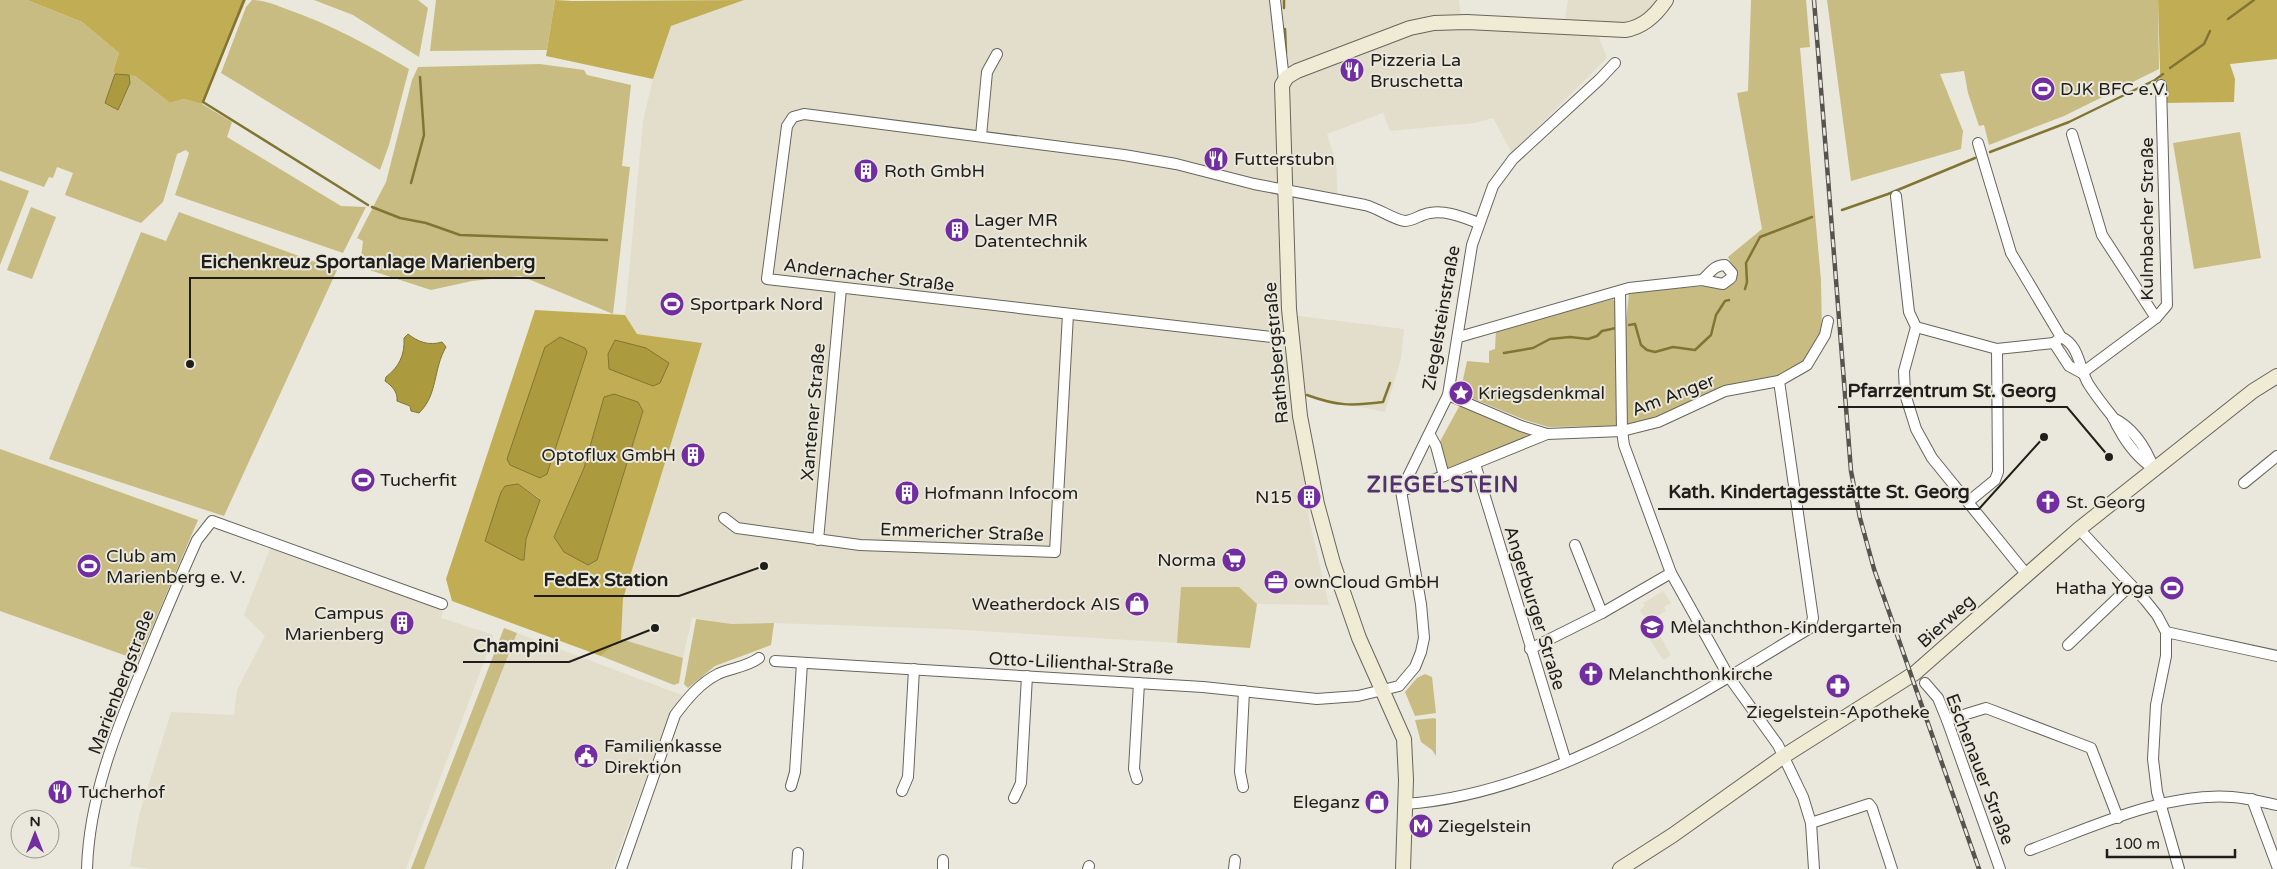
<svg xmlns="http://www.w3.org/2000/svg" width="2277" height="869" font-family="'Varela Round',sans-serif">
<rect width="100%" height="100%" fill="#eae8dc"/>
<!-- built -->
<g fill="#e2decb">
<polygon points="744,0 1459,0 1461,17 1564,24 1568,0 1661,0 1633,24 1595,27 1607,58 1512,153 1493,118 1475,123 1390,131 1383,113 1327,134 1336,162 1338,202 1286,196 1291,315 1404,329 1401,359 1385,412 1300,395 1309,518 1329,605 1257,604 1239,587 1181,588 1177,643 947,629 774,623 732,624 692,618 683,658 621,639 623,599 702,343 637,334 625,315 643,121 653,79 671,26"/>
<polygon points="271,546 444,607 441,618 494,635 406,869 149,869 130,866 139,815 171,712 234,715 237,690 265,636 244,615"/>
<polygon points="1663,591 1671,603 1664,607 1666,611 1651,620 1671,655 1663,660 1649,638 1654,634 1640,610 1645,606 1643,603"/>
<polygon points="517,633 682,695 663,732 612,869 424,869"/>
</g>
<!-- green -->
<g fill="#c8bc83">
<polygon points="0,0 27,0 82,22 119,53 113,71 115,74 105,103 118,110 130,83 129,75 135,76 170,103 184,99 202,104 232,122 227,137 341,206 366,207 343,253 175,195 189,153 186,150 177,154 163,202 141,223 65,195 73,173 57,167 53,178 49,177 44,187 0,171"/>
<path d="M252 0C265 0 278 6 289 10 332 25 370 46 409 69L389 145 380 170 221 73 246 7Z"/>
<polygon points="314,0 418,0 428,8 419,57 353,15"/>
<polygon points="436,0 555,0 547,50 430,51"/>
<polygon points="1751,0 1806,0 1810,47 1800,48 1821,280 1822,335 1803,365 1779,377 1641,424 1628,426 1625,425 1625,331 1629,293 1704,286 1722,287 1736,282 1736,271 1728,257 1762,229 1737,93 1748,91"/>
<polygon points="1827,0 2158,0 2159,69 2064,116 1989,145 1984,125 1979,126 1968,93 1964,71 1940,74 1963,131 1961,149 1851,181"/>
<polygon points="540,64 584,70 587,75 631,85 622,166 630,167 613,314 521,276 472,281 431,290 360,267 363,241 357,238 386,182 412,80 418,67"/>
<polygon points="2240,132 2261,258 2194,269 2173,143"/>
<polygon points="0,180 29,191 0,265"/>
<polygon points="31,207 56,217 32,279 7,270"/>
<polygon points="179,212 337,270 224,516 49,459 141,232 166,241"/>
<polygon points="1613,299 1616,303 1619,422 1616,426 1548,427 1525,420 1464,395 1462,384 1467,361 1489,363 1489,351 1495,349 1496,330"/>
<polygon points="1460,405 1534,435 1445,471 1438,445"/>
<polygon points="0,449 198,520 138,660 0,611"/>
<polygon points="1181,587 1239,587 1257,604 1250,648 1177,643"/>
<polygon points="696,619 732,624 774,623 771,645 715,666 688,688 684,684"/>
<polygon points="504,628 517,633 424,869 411,869"/>
<polygon points="621,639 683,658 679,683 674,685 601,656"/>
<polygon points="1425,674 1432,677 1436,713 1415,716 1405,692 1417,678"/>
<polygon points="1434,718 1436,719 1436,756 1432,750 1421,742 1415,720"/>
</g>
<!-- forest -->
<g fill="#c1ae54" fill-rule="evenodd">
<polygon points="27,0 246,0 202,104 184,99 170,103 135,76 115,74 113,71 119,53 82,22"/>
<polygon points="555,0 573,1 744,0 671,26 653,79 546,56"/>
<polygon points="2158,0 2277,0 2277,59 2230,64 2235,79 2234,102 2161,103"/>
<path d="M535 310 625 315 637 334 702 343 623 599 621 639 601 656 452 601 446 579ZM604 397 638 402 643 411 597 559 554 537 584 468ZM518 484 540 499 526 539 524 560Z"/>
</g>
<!-- water -->
<g fill="#ac9a3e" stroke="#827533">
<polygon points="115,74 129,75 130,83 118,110 105,103"/>
<path d="M408 334C418 342 429 346 442 342L446 347C433 369 438 395 419 413L411 411 410 406 397 401C398 392 392 386 385 381L386 377C399 367 405 355 404 338Z"/>
<polygon points="560,337 585,348 587,352 547,474 540,478 510,465 507,459 545,347"/>
<polygon points="615,340 646,348 669,363 660,383 653,386 609,369 608,354"/>
<polygon points="614,394 638,402 643,411 597,560 588,565 564,552 554,537 584,468 604,397"/>
<polygon points="518,484 540,500 526,539 524,560 521,560 485,541 501,492 505,486"/>
</g>
<g fill="none" stroke-linecap="round" stroke-linejoin="round">
<!-- stream -->
<g stroke="#827533" stroke-width="2.5">
<polyline points="244,0 203,102 368,205"/>
<polyline points="1284,0 1284,8"/>
<polyline points="2228,19 2254,0"/>
<polyline points="1285,29 1286,53"/>
<polyline points="2170,68 2204,44 2210,31"/>
<polyline points="1990,152 2069,122 2155,80 2163,74"/>
<polyline points="411,183 424,135 420,77"/>
<polyline points="372,207 400,218 426,223 460,235 607,240"/>
<polyline points="1842,210 1888,194 1975,158"/>
<polyline points="1745,289 1747,282 1746,263 1760,237 1812,217"/>
<polyline points="1629,325 1635,324 1641,345 1647,350 1655,352 1673,347 1695,350 1711,335 1716,315 1725,301 1729,300"/>
<polyline points="1504,353 1533,348 1550,339 1570,337 1588,339 1597,336 1602,331 1616,328"/>
<path d="M1307 395C1337 406 1351 406 1383 402L1390 383"/>
</g>
<defs>
<g id="street">
<polyline points="1275,0 1284,80"/>
<polyline points="2072,134 2102,235 2156,318"/>
<polyline points="981,136 987,72 997,54"/>
<polyline points="1978,143 2011,253 2061,337 2054,343"/>
<polyline points="1896,196 1909,312 1916,327 1904,371 1905,394 1916,429 1932,458 2027,575"/>
<polyline points="1620,291 1622,431 1624,445 1671,573 1729,677 1778,745 1803,797 1811,823 1814,869"/>
<polyline points="1916,327 1997,349 2054,343"/>
<path d="M1291 337H1272L767 279 787 126 793 117 804 114 1124 155 1176 164 1254 184 1365 205C1378 208 1394 220 1405 221 1413 221 1421 214 1430 213 1447 210 1464 218 1479 223"/>
<path d="M1459 337 1629 288 1702 280 1723 284 1731 278 1732 273 1725 265C1713 265 1710 274 1702 280"/>
<path d="M2061 337C2080 345 2079 370 2089 385 2096 396 2104 406 2112 416 2115 420 2116 425 2119 429 2128 446 2139 459 2154 469"/>
<polyline points="2054,343 2069,366 2082,373"/>
<polyline points="2082,373 2156,318 2167,305 2161,85"/>
<polyline points="1448,395 1521,426 1547,434"/>
<path d="M2113 418C2134 428 2146 448 2154 469"/>
<polyline points="1430,435 1436,446 1444,476"/>
<polyline points="1475,464 1566,762"/>
<polyline points="2244,483 2277,456"/>
<polyline points="1401,491 1444,476 1547,434 1622,431 1658,422 1725,391 1779,381 1807,365 1825,335 1828,321"/>
<polyline points="1968,502 1995,480 1998,472 1997,349"/>
<polyline points="724,518 737,528 860,545 1055,552 1068,314"/>
<polyline points="2079,529 2145,600 2157,615 2166,632 2166,656 2156,705 2153,759 2157,792 2179,869"/>
<polyline points="818,540 841,288"/>
<polyline points="1575,545 1602,613"/>
<polyline points="2166,632 2277,656"/>
<polyline points="2068,645 2131,585"/>
<polyline points="1530,649 1602,613 1671,573"/>
<polyline points="775,661 1203,687 1317,699 1358,696 1399,686 1415,667 1421,652 1424,638 1421,604 1401,491 1448,395 1472,245 1493,186 1513,159 1600,79 1615,63"/>
<polyline points="1925,683 1938,698 1947,720 2000,869"/>
<polyline points="1947,720 1986,708 2091,748 2118,818"/>
<polyline points="1137,779 1134,769 1139,683"/>
<polyline points="791,786 795,772 802,663"/>
<polyline points="1243,787 1240,772 1244,691"/>
<polyline points="902,791 908,777 914,669"/>
<polyline points="1014,798 1021,783 1027,676"/>
<polyline points="2252,799 2277,866"/>
<path d="M1405 804C1548 794 1690 700 1810 628L1813 618 1779 381"/>
<polyline points="1811,823 1869,804 1872,808 1892,869"/>
<path d="M2030 850C2092 827 2165 792 2232 797 2247 798 2262 802 2277 805"/>
<path d="M87 869C89 799 115 733 142 669 160 625 178 582 197 540L212 521 442 604"/>
<path d="M621 869 675 715C687 699 700 683 718 674 731 668 747 667 759 658"/>
<polyline points="797,869 798,853"/>
<polyline points="943,869 943,860"/>
<polyline points="1088,869 1089,866"/>
<polyline points="1234,869 1235,860"/>
</g>
<g id="secondary">
<path d="M1403 869 1406 780 1404 739 1359 638 1333 563 1317 504 1300 416 1289 309 1282 85 1287 77 1297 71 1410 28 1434 23 1467 22 1625 30C1644 27 1656 15 1666 0"/>
<polyline points="1620,869 1673,835 1784,756 1915,673 2079,529 2253,391 2277,376"/>
</g>
</defs>
<!-- street casing -->
<use href="#street" stroke="#67655c" stroke-width="12"/>
<!-- secondary casing -->
<use href="#secondary" stroke="#67655c" stroke-width="16"/>
<!-- street -->
<use href="#street" stroke="#fff" stroke-width="10"/>
<!-- secondary -->
<use href="#secondary" stroke="#f0ebd4" stroke-width="14"/>
<defs>
<polyline id="rail" points="1814,0 1851,471 1860,518 1874,569 1979,869"/>
</defs>
<!-- rail casing -->
<use href="#rail" stroke="#55544e" stroke-width="4.5"/>
<!-- rail -->
<use href="#rail" stroke="#eae8dc" stroke-width="2.5" stroke-dasharray="8" stroke-linecap="butt"/>
</g>
<!-- icons -->
<defs>
<symbol id="restaurant-disc" viewBox="-11 -11 22 22"><circle r="9.5" fill="#722da1" stroke="#eae8dc"/><path d="M-5-6h1v4h1v-4h1v4h1v-4h1v5L-1.5 .5V6h-2V.5L-5-1ZM5-6V6H3V1.5H1.5Q1.5-4 5-6Z" fill="#fff"/></symbol>
<symbol id="stadium-disc" viewBox="-11 -11 22 22"><circle r="9.5" fill="#722da1" stroke="#eae8dc"/><path d="M0-5a6.5 5 0 1 0 0 10a6.5 5 0 1 0 0-10ZM-3.5-1.8h7v3.6h-7Z" fill="#fff"/></symbol>
<symbol id="building-disc" viewBox="-11 -11 22 22"><circle r="9.5" fill="#722da1" stroke="#eae8dc"/><path d="M-4-6H4V6H1V3H-1V6H-4ZM-2.5-4.3h1.7v1.8h-1.7ZM.8-4.3h1.7v1.8H.8ZM-2.5-1h1.7V.8h-1.7ZM.8-1h1.7V.8H.8Z" fill="#fff"/></symbol>
<symbol id="sight-disc" viewBox="-11 -11 22 22"><circle r="9.5" fill="#722da1" stroke="#eae8dc"/><path d="M0-6L1.8-2.2L6-1.7L2.9 1.2L3.7 5.4L0 3.3L-3.7 5.4L-2.9 1.2L-6-1.7L-1.8-2.2Z" fill="#fff"/></symbol>
<symbol id="church-disc" viewBox="-11 -11 22 22"><circle r="9.5" fill="#722da1" stroke="#eae8dc"/><path d="M-1.2-6h2.4v3.5h3.3v2.4h-3.3V6h-2.4V-.1h-3.3v-2.4h3.3Z" fill="#fff"/></symbol>
<symbol id="supermarket-disc" viewBox="-11 -11 22 22"><circle r="9.5" fill="#722da1" stroke="#eae8dc"/><path d="M-6-5.5h2.5l.6 2H6L4.5 2H-2.5L-4.4-4H-6ZM-1.5 3.2a1.3 1.3 0 1 0 .1 0ZM3 3.2a1.3 1.3 0 1 0 .1 0Z" fill="#fff"/></symbol>
<symbol id="office-disc" viewBox="-11 -11 22 22"><circle r="9.5" fill="#722da1" stroke="#eae8dc"/><path d="M-6-3h4V-5.5h4V-3h4V5H-6ZM-1-4.5V-3h2v-1.5ZM-6 0V1H6V0Z" fill="#fff"/></symbol>
<symbol id="shop-disc" viewBox="-11 -11 22 22"><circle r="9.5" fill="#722da1" stroke="#eae8dc"/><path d="M-5-2.5h2.3a2.7 3.5 0 0 1 5.4 0H5L5.5 6h-11ZM-1.5-2.5h3a1.5 2.3 0 0 0-3 0Z" fill="#fff"/></symbol>
<symbol id="school-disc" viewBox="-11 -11 22 22"><circle r="9.5" fill="#722da1" stroke="#eae8dc"/><path d="M0-5L7-2L0 1L-7-2ZM-4 1L0 2.5L4 1V4Q0 6-4 4Z" fill="#fff"/></symbol>
<symbol id="pharmacy-disc" viewBox="-11 -11 22 22"><circle r="9.5" fill="#722da1" stroke="#eae8dc"/><path d="M-2-6h4v4h4v4h-4v4h-4v-4h-4v-4h4Z" fill="#fff"/></symbol>
<symbol id="civic-disc" viewBox="-11 -11 22 22"><circle r="9.5" fill="#722da1" stroke="#eae8dc"/><path d="M-.6-6.5H3V-4.5H.6V-3L4-1V1h2V6H-6V1h2V-1L-.6-3ZM-1.2 2.5V6h2.4V2.5Z" fill="#fff"/></symbol>
<symbol id="metro-disc" viewBox="-11 -11 22 22"><circle r="9.5" fill="#722da1" stroke="#eae8dc"/><path d="M-5.5 5V-5H-3L0 0L3-5H5.5V5H3V-.5L0 4L-3-.5V5Z" fill="#fff"/></symbol>
</defs>
<g fill-rule="evenodd">
<use href="#restaurant-disc" x="1338" y="56" width="28" height="28"/>
<use href="#stadium-disc" x="2029" y="75" width="28" height="28"/>
<use href="#restaurant-disc" x="1202" y="145" width="28" height="28"/>
<use href="#building-disc" x="852" y="157" width="28" height="28"/>
<use href="#building-disc" x="943" y="216" width="28" height="28"/>
<use href="#stadium-disc" x="658" y="290" width="28" height="28"/>
<use href="#sight-disc" x="1447" y="379" width="28" height="28"/>
<use href="#building-disc" x="679" y="441" width="28" height="28"/>
<use href="#stadium-disc" x="349" y="466" width="28" height="28"/>
<use href="#building-disc" x="893" y="479" width="28" height="28"/>
<use href="#building-disc" x="1295" y="483" width="28" height="28"/>
<use href="#church-disc" x="2034" y="488" width="28" height="28"/>
<use href="#supermarket-disc" x="1220" y="546" width="28" height="28"/>
<use href="#stadium-disc" x="75" y="552" width="28" height="28"/>
<use href="#office-disc" x="1262" y="568" width="28" height="28"/>
<use href="#stadium-disc" x="2158" y="574" width="28" height="28"/>
<use href="#shop-disc" x="1123" y="590" width="28" height="28"/>
<use href="#building-disc" x="388" y="609" width="28" height="28"/>
<use href="#school-disc" x="1638" y="613" width="28" height="28"/>
<use href="#church-disc" x="1577" y="660" width="28" height="28"/>
<use href="#pharmacy-disc" x="1824" y="672" width="28" height="28"/>
<use href="#civic-disc" x="572" y="742" width="28" height="28"/>
<use href="#restaurant-disc" x="46" y="778" width="28" height="28"/>
<use href="#shop-disc" x="1363" y="788" width="28" height="28"/>
<use href="#metro-disc" x="1407" y="812" width="28" height="28"/>
</g>
<g text-anchor="middle" dominant-baseline="central" stroke-width="4" stroke-linejoin="round" paint-order="stroke">
<!-- poi labels -->
<g font-size="18" fill="#1f1e1a" stroke="#eae8dc" text-anchor="start">
<text x="1370" y="60">Pizzeria La<tspan x="1370" dy="21">Bruschetta</tspan></text>
<text x="2060" y="89">DJK BFC e.V.</text>
<text x="1234" y="159">Futterstubn</text>
<text x="884" y="171">Roth GmbH</text>
<text x="974" y="220">Lager MR<tspan x="974" dy="21">Datentechnik</tspan></text>
<text x="690" y="304">Sportpark Nord</text>
<text x="1478" y="393">Kriegsdenkmal</text>
<text x="676" y="455" text-anchor="end">Optoflux GmbH</text>
<text x="380" y="480">Tucherfit</text>
<text x="924" y="493">Hofmann Infocom</text>
<text x="1292" y="497" text-anchor="end">N15</text>
<text x="2066" y="502">St. Georg</text>
<text x="106" y="556">Club am<tspan x="106" dy="21">Marienberg e. V.</tspan></text>
<text x="1216" y="560" text-anchor="end">Norma</text>
<text x="1294" y="582">ownCloud GmbH</text>
<text x="2154" y="588" text-anchor="end">Hatha Yoga</text>
<text x="1120" y="604" text-anchor="end">Weatherdock AIS</text>
<text x="384" y="613" text-anchor="end">Campus<tspan x="384" dy="21">Marienberg</tspan></text>
<text x="1670" y="627">Melanchthon-Kindergarten</text>
<text x="1608" y="674">Melanchthonkirche</text>
<text x="1838" y="712" text-anchor="middle">Ziegelstein-Apotheke</text>
<text x="604" y="746">Familienkasse<tspan x="604" dy="21">Direktion</tspan></text>
<text x="78" y="792">Tucherhof</text>
<text x="1360" y="802" text-anchor="end">Eleganz</text>
<text x="1438" y="826">Ziegelstein</text>
</g>
<!-- street labels -->
<g font-size="18" fill="#1f1e1a" stroke="#eae8dc">
<text transform="translate(2147 219) rotate(-90)">Kulmbacher Straße</text>
<text transform="translate(869 275) rotate(7)">Andernacher Straße</text>
<text transform="translate(1441 318) rotate(-80)">Ziegelsteinstraße</text>
<text transform="translate(1276 353) rotate(-95)">Rathsbergstraße</text>
<text transform="translate(1673 395) rotate(-21)">Am Anger</text>
<text transform="translate(813 412) rotate(-85)">Xantener Straße</text>
<text transform="translate(962 532) rotate(2)">Emmericher Straße</text>
<text transform="translate(1535 608) rotate(73)">Angerburger Straße</text>
<text transform="translate(1946 621) rotate(-42)">Bierweg</text>
<text transform="translate(1081 663) rotate(3)">Otto-Lilienthal-Straße</text>
<text transform="translate(121 682) rotate(-69)">Marienbergstraße</text>
<text transform="translate(1980 769) rotate(69)">Eschenauer Straße</text>
</g>
<!-- district labels -->
<g font-size="22" font-weight="bold" letter-spacing="1" fill="#52326c" stroke="#eae8dc">
<text x="1443" y="485">ZIEGELSTEIN</text>
</g>
</g>
<!-- callouts -->
<path fill="none" stroke="#1f1e1a" stroke-width="2" d="M190 364L190 278H545M2109 457L2067 407H1838M2044 437L1979 509H1658M764 566L679 596H534M655 628L569 662H463"/>
<g fill="#1f1e1a" stroke="#eae8dc" stroke-width="2">
<circle cx="190" cy="364" r="5"/>
<circle cx="2109" cy="457" r="5"/>
<circle cx="2044" cy="437" r="5"/>
<circle cx="764" cy="566" r="5"/>
<circle cx="655" cy="628" r="5"/>
</g>
<g font-size="19" text-anchor="middle" font-weight="bold" fill="#1f1e1a" stroke="#eae8dc" stroke-width="4" stroke-linejoin="round" paint-order="stroke">
<text x="368" y="268">Eichenkreuz Sportanlage Marienberg</text>
<text x="1952" y="397">Pfarrzentrum St. Georg</text>
<text x="1819" y="498">Kath. Kindertagesstätte St. Georg</text>
<text x="606" y="586">FedEx Station</text>
<text x="516" y="652">Champini</text>
</g>
<!-- north arrow -->
<g transform="translate(35 834)"><circle r="24" fill="#eae8dc" stroke="#99978e"/>
<path d="M0-4L9 19L0 12L-9 19Z" fill="#722da1"/>
<text y="-8" font-size="14" font-weight="bold" text-anchor="middle" fill="#1f1e1a">N</text>
</g>
<!-- scale -->
<path d="M2107 849v8h128v-8" fill="none" stroke="#1f1e1a" stroke-width="2.5"/>
<text x="2114" y="849" font-size="15" fill="#1f1e1a" stroke="#eae8dc" stroke-width="4" paint-order="stroke">100 m</text>
</svg>
